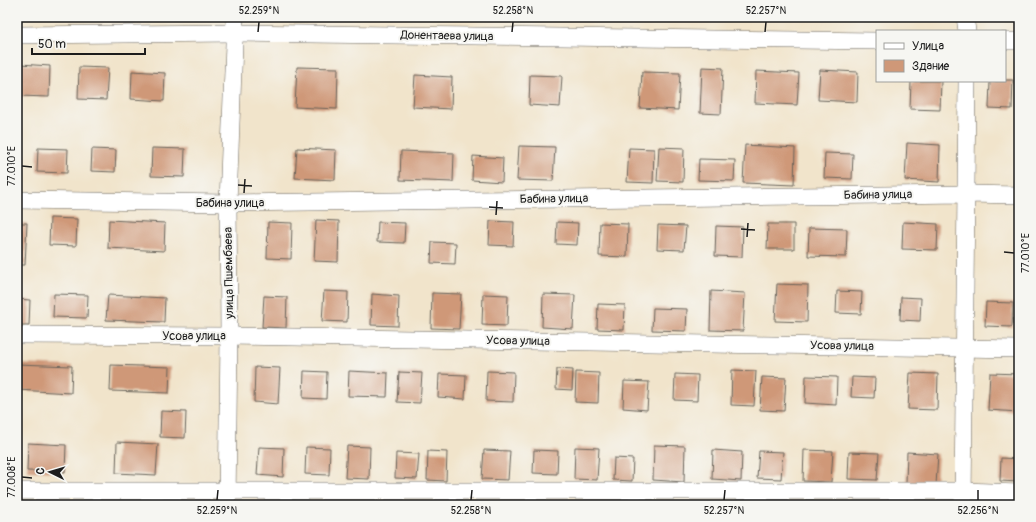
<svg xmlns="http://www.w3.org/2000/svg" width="1036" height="522" font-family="Pangolin,sans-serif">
<rect width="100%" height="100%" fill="#f6f6f2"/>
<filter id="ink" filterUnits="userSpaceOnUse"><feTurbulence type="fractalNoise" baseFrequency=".025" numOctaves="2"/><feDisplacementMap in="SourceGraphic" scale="8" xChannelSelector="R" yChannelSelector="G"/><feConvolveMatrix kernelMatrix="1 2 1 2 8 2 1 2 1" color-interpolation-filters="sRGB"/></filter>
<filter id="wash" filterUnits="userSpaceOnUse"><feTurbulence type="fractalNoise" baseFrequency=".012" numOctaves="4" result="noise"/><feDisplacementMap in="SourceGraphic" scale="16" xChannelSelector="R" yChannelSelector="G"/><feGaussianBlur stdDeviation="0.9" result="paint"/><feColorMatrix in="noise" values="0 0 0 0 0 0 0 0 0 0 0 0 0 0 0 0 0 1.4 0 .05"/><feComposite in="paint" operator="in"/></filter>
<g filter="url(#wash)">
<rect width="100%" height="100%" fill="#f1e4cb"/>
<g id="blocks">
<!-- building -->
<g fill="#cf9878">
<polygon points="20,64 50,66 49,97 18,96"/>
<polygon points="79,67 108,68 106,100 78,99"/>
<polygon points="297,67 338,68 337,109 295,107"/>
<polygon points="702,67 723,68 721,114 700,113"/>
<polygon points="820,70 858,72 857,102 818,100"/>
<polygon points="132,71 165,73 164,101 131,99"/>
<polygon points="756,71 799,73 797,105 755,103"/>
<polygon points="642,72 680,73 678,110 640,108"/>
<polygon points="415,75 452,77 451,109 413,107"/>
<polygon points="530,75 562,76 560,107 529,105"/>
<polygon points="1005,80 1013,80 1012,109 989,108 990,81 1005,81"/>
<polygon points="911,81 941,81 940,110 910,109"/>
<polygon points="907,143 940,145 939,182 905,180"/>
<polygon points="745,145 795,148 794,185 743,183"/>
<polygon points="519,146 555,147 553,181 517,180"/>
<polygon points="659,147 684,148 683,182 657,181"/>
<polygon points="38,148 68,149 67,173 37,172"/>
<polygon points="152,148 185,149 184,177 151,176"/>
<polygon points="297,148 336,150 335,180 295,178"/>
<polygon points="629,148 654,149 653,183 627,182"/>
<polygon points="92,149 116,150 115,172 91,171"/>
<polygon points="401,151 454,153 453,182 400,180"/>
<polygon points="825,153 853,154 852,179 824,178"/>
<polygon points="473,156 503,158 502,182 472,180"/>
<polygon points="699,159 735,160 734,181 698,180"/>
<polygon points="50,218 77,219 76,246 49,245"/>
<polygon points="109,220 165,223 164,251 108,248"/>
<polygon points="316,220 339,221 338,262 314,261"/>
<polygon points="490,221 514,222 513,246 489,245"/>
<polygon points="268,222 292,223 291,259 267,258"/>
<polygon points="378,222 405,223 404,243 377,242"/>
<polygon points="557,222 578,223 577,245 556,244"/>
<polygon points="903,222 938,224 937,250 902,249"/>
<polygon points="17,223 27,223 25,265 17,265"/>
<polygon points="600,223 628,224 627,257 599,256"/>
<polygon points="768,224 794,224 794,249 767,249"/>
<polygon points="658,225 686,226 684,250 657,249"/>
<polygon points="716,226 743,227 742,257 715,256"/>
<polygon points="809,228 847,229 846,257 808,256"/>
<polygon points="432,242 456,243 455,264 431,263"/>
<polygon points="777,284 808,285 807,322 775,321"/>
<polygon points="324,291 348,292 347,322 322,321"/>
<polygon points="711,291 745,293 743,331 710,330"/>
<polygon points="837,291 862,292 861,314 836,313"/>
<polygon points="432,293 461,294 459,329 431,328"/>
<polygon points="54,294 88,295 87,318 53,317"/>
<polygon points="372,294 399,296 398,326 371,325"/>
<polygon points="483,294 508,295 507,326 482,325"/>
<polygon points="543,294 575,295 573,329 542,327"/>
<polygon points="108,295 165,298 164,322 106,320"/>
<polygon points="264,296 287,297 286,328 262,327"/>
<polygon points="901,297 921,298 920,321 900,320"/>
<polygon points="17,299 30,300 29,325 17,325"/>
<polygon points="986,302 1013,303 1012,327 985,326"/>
<polygon points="598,304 625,305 624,330 597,329"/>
<polygon points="653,308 687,309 686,331 652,330"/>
<polygon points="17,364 72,366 71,393 17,390"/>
<polygon points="111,365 170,367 169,393 110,391"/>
<polygon points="255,367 280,368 278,404 254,402"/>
<polygon points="557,369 573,370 572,390 556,389"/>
<polygon points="732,370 756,371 754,406 731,405"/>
<polygon points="304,371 327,372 326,399 303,398"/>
<polygon points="349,371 388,373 387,397 348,396"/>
<polygon points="487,371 514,372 513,402 486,401"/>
<polygon points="399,372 422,373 420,403 397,402"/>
<polygon points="576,372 599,373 598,403 575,402"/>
<polygon points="910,373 938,374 937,410 908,409"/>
<polygon points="990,373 1019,374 1019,412 988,410"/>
<polygon points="439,374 466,375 465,399 438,397"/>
<polygon points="675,374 698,375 697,401 674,400"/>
<polygon points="806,376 837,377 836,405 805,403"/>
<polygon points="762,377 786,378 784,411 760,410"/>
<polygon points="852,377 875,378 874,398 851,397"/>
<polygon points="624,381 649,382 647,410 623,408"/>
<polygon points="161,411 186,412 185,438 160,437"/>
<polygon points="117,442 158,444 156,475 116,473"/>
<polygon points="28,443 66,445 65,472 27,471"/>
<polygon points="654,445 685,446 684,482 653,480"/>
<polygon points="347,446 370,447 369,479 345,478"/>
<polygon points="259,447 284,448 283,477 257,475"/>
<polygon points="306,447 330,448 329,475 305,474"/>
<polygon points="575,447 599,448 597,480 574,479"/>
<polygon points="484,450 510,451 508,480 482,479"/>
<polygon points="534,450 558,451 557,474 533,473"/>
<polygon points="713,450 742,452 741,481 712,479"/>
<polygon points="804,450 833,451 831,482 803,481"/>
<polygon points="428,451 447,452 446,481 427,480"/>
<polygon points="759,451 783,452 781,479 757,478"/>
<polygon points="849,452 879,453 877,480 848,479"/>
<polygon points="907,452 938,454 936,485 906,483"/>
<polygon points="396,453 419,454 417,479 395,478"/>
<polygon points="614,458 633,459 632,481 613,480"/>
<polygon points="1001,458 1019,459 1019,482 1000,481"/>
</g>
</g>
</g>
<g filter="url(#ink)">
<use href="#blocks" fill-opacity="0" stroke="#676259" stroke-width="1"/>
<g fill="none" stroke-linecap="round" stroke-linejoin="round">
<defs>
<g id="street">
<polyline points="965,17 967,31"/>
<polyline points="17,35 234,33 877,41"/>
<polyline points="1005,41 1019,41"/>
<polyline points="17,200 228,203 966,194 1019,195"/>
<polyline points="17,335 229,336 1019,349"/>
<polyline points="17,491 963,491 1019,493"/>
<polyline points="227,505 229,336 228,203 235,17"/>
<polyline points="963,505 967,81"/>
</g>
</defs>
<!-- street casing -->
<use href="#street" stroke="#676259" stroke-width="18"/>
<!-- street -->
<use href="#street" stroke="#fff" stroke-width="17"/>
</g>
</g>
<!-- ticks -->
<path fill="none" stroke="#1c1c1c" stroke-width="1.5" d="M258 32 259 22M512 32 513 22M765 32 766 22M22 166 32 167M238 185 252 186M244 193 245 179M489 207 503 208M496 215 497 201M741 229 755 230M747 237 748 223M1004 252 1014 253M22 477 32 478M217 500 218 490M471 500 472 490M724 500 725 490M978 500V490"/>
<g text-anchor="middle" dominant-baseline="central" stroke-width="4" stroke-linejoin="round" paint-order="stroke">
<!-- street labels -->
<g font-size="12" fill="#1c1c1c" stroke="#f6f6f2">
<text transform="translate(447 36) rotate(1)">Донентаева улица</text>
<text transform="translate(878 195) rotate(-1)">Бабина улица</text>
<text transform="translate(554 199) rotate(-1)">Бабина улица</text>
<text x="230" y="203">Бабина улица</text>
<text transform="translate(229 273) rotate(-91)">улица Пшембаева</text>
<text x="194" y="336">Усова улица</text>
<text transform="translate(518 341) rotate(1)">Усова улица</text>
<text transform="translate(842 346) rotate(1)">Усова улица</text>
</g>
</g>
<!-- margin -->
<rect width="1036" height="522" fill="none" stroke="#f6f6f2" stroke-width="44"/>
<!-- legend -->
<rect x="876" y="30" width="130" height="52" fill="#f6f6f2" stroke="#9f9f9c"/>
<rect x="884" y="43" width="20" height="6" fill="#ffffff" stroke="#9f9f9c"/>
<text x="912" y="50" font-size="12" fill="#1c1c1c">Улица</text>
<rect x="884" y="60" width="20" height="12" fill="#cf9878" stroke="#9f9f9c"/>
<text x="912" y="70" font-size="12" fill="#1c1c1c">Здание</text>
<!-- north arrow -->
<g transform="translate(50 472) rotate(275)" stroke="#f6f6f2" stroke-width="3" paint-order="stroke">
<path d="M0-3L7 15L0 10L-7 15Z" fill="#1c1c1c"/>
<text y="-6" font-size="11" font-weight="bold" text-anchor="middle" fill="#1c1c1c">С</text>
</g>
<!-- scale -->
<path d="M32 48v6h113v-6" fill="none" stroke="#1c1c1c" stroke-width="2"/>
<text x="38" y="48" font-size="12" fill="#1c1c1c" stroke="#f6f6f2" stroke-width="3" paint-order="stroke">50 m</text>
<rect x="22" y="22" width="992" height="478" fill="none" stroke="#1c1c1c" stroke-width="1.5"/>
<g font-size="10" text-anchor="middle" fill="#1c1c1c">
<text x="259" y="14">52.259°N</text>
<text x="513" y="14">52.258°N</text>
<text x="766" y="14">52.257°N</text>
<text transform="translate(11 166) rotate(-90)" y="4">77.010°E</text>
<text transform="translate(1025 253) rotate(-90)" y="4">77.010°E</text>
<text transform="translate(11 477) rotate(-90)" y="4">77.008°E</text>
<text x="217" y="514">52.259°N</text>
<text x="471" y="514">52.258°N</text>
<text x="724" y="514">52.257°N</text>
<text x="978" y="514">52.256°N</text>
</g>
</svg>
